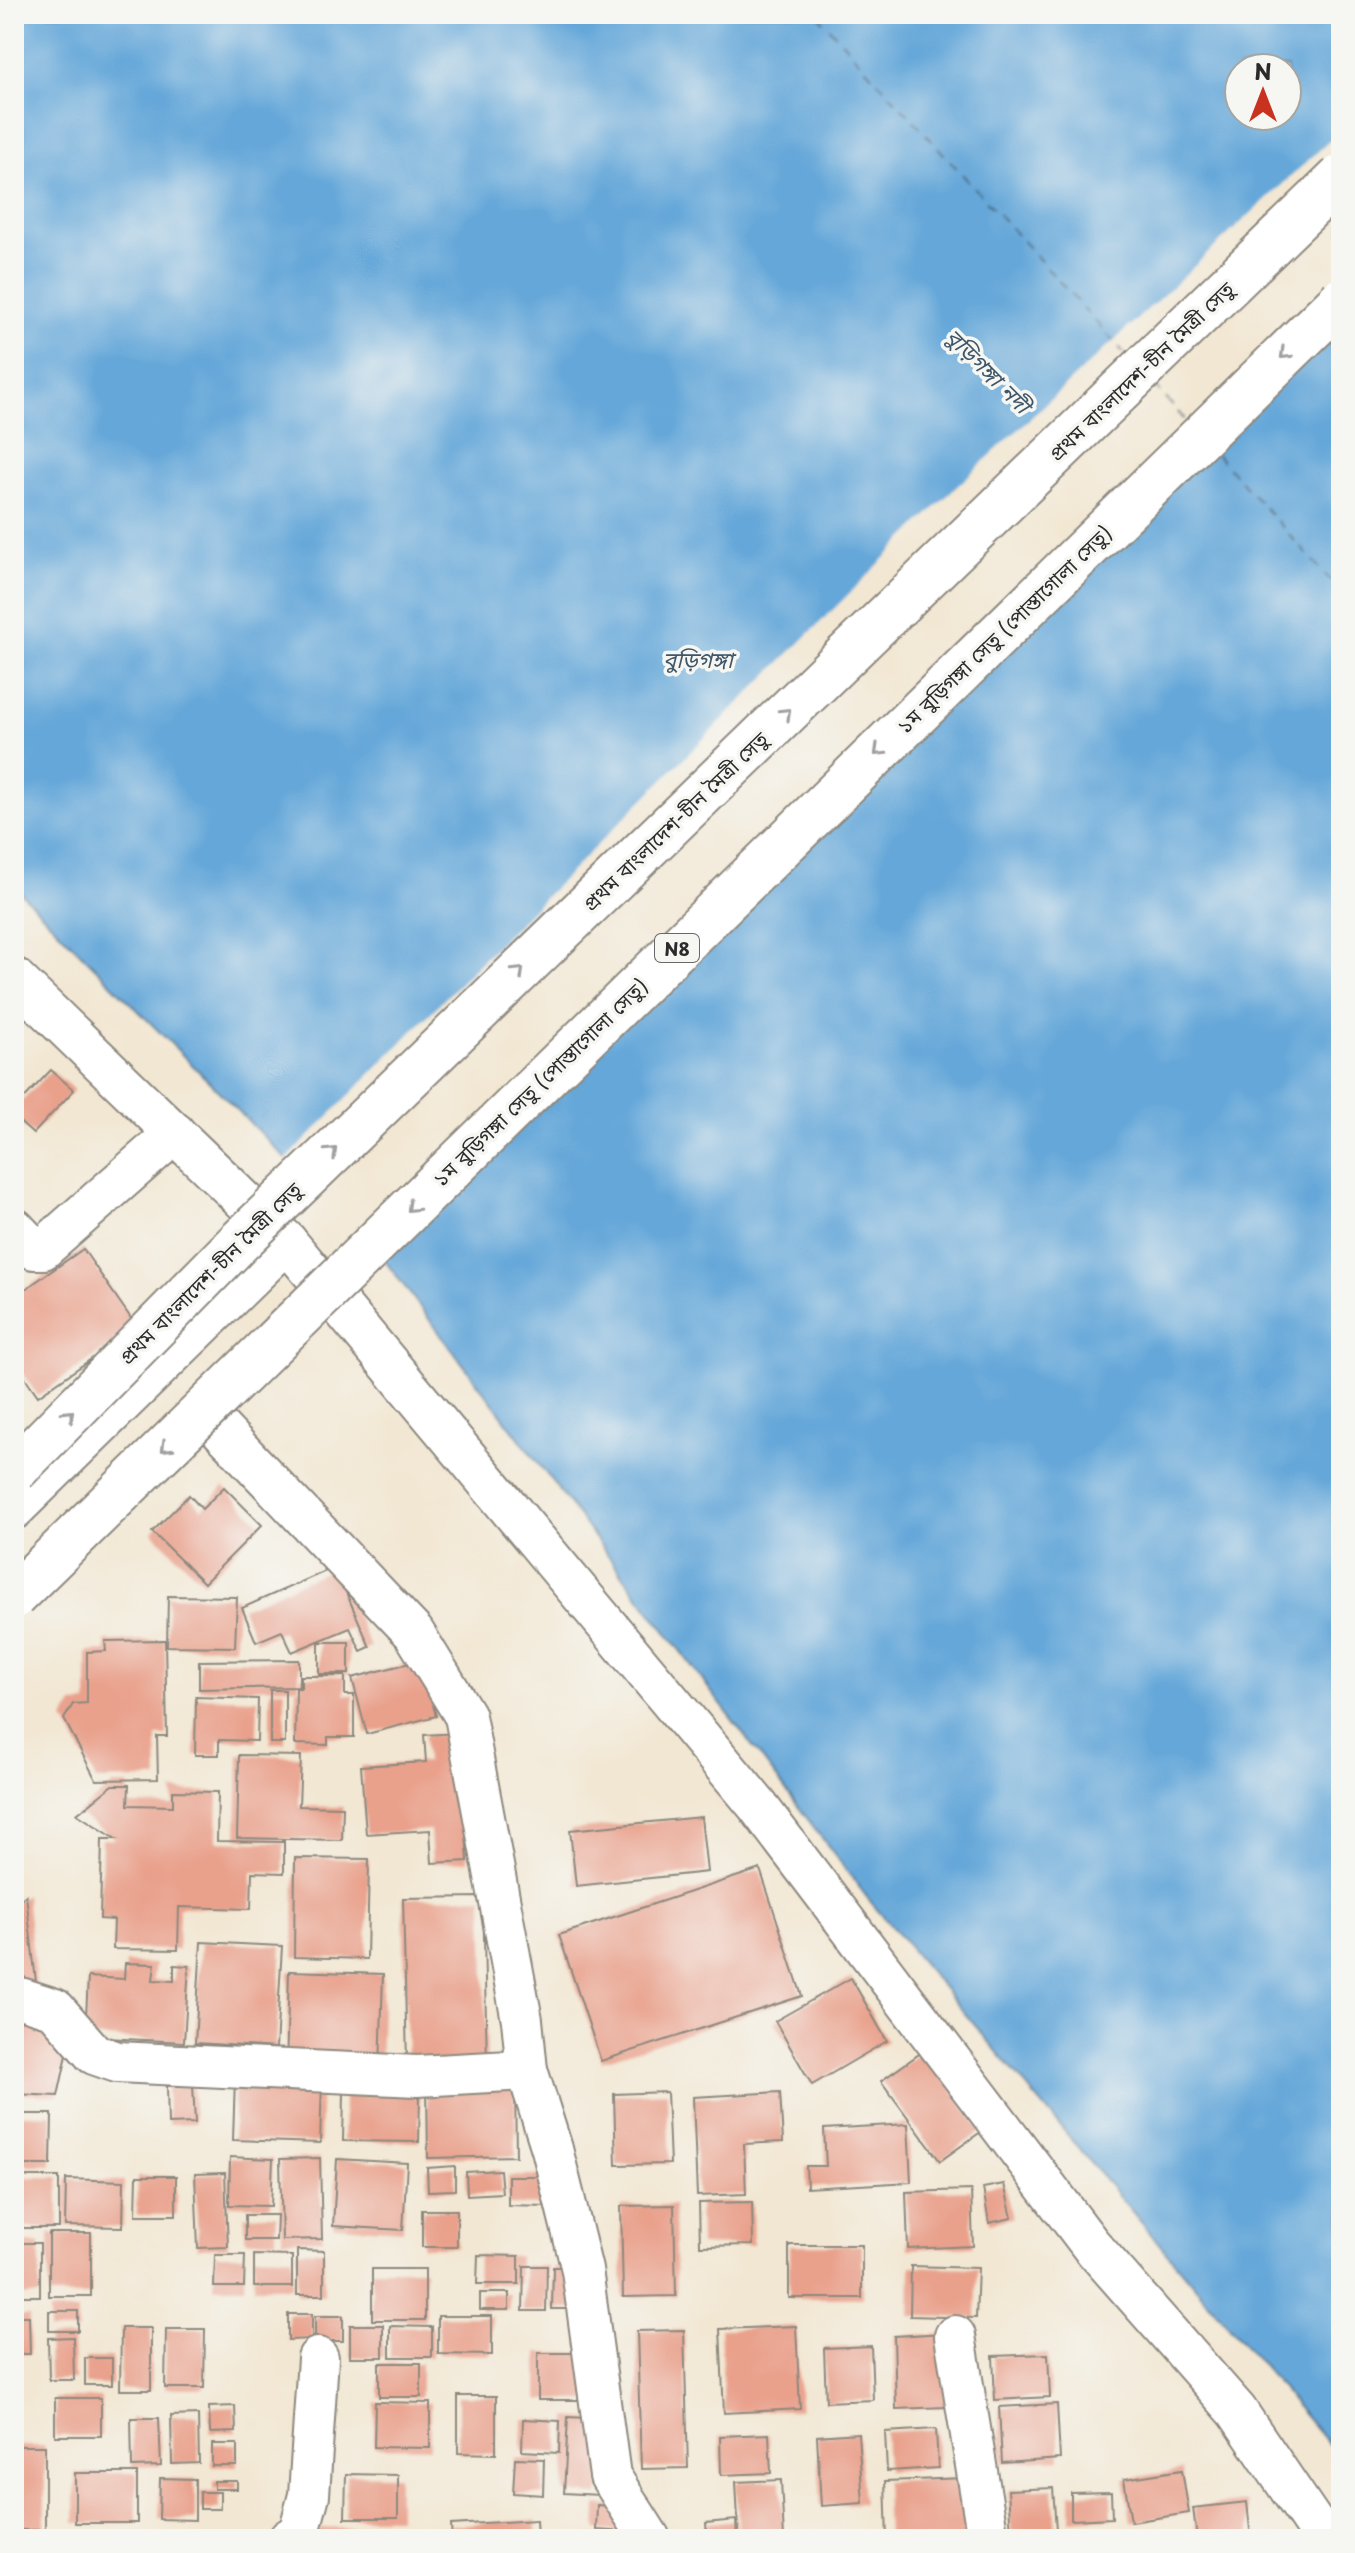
<svg xmlns="http://www.w3.org/2000/svg" width="1355" height="2553" font-family="'Playpen Sans','Noto Sans Bengali',sans-serif">
<rect width="100%" height="100%" fill="#f6f6f2"/>
<filter id="ink" filterUnits="userSpaceOnUse"><feTurbulence type="fractalNoise" baseFrequency=".0125" numOctaves="2"/><feDisplacementMap in="SourceGraphic" scale="16" xChannelSelector="R" yChannelSelector="G"/><feConvolveMatrix kernelMatrix="1 2 1 2 8 2 1 2 1" color-interpolation-filters="sRGB"/></filter>
<filter id="wash" filterUnits="userSpaceOnUse"><feTurbulence type="fractalNoise" baseFrequency=".006" numOctaves="4" result="noise"/><feDisplacementMap in="SourceGraphic" scale="32" xChannelSelector="R" yChannelSelector="G"/><feGaussianBlur stdDeviation="1.8" result="paint"/><feColorMatrix in="noise" values="0 0 0 0 0 0 0 0 0 0 0 0 0 0 0 0 0 1.4 0 .05"/><feComposite in="paint" operator="in"/></filter>
<g filter="url(#wash)">
<rect width="100%" height="100%" fill="#f2e7d3"/>
<!-- water -->
<path fill="#65a7d9" stroke="#486982" stroke-width="2" fill-rule="evenodd" d="M14 14H1341V2459L869 1900 376 1249 14 886ZM1239 68H1287V116H1239Z"/>
<!-- pier -->
<polygon fill="#f2e7d3" points="1341,130 1341,294 359,1238 284,1162 506,936 953,490"/>
<g fill="none" stroke-linecap="round" stroke-linejoin="round">
<!-- ferry -->
<g stroke="#3f5668" stroke-width="2" stroke-dasharray="10 8" stroke-linecap="butt">
<polyline points="817,14 1125,354"/>
<polyline points="1154,385 1187,422"/>
<polyline points="1216,454 1341,592"/>
</g>
</g>
<g id="blocks">
<!-- building -->
<g fill="#e9a18c">
<polygon points="51,1070 74,1090 33,1134 14,1117 14,1109"/>
<polygon points="83,1249 137,1327 38,1396 14,1362 14,1297"/>
<polygon points="224,1487 262,1525 204,1583 152,1532 189,1495 202,1509"/>
<polygon points="335,1567 370,1647 361,1651 350,1628 292,1652 282,1631 256,1642 242,1608"/>
<polygon points="168,1596 237,1597 235,1647 167,1646"/>
<polygon points="165,1640 167,1736 157,1736 158,1779 96,1780 64,1719 73,1704 87,1703 87,1652 106,1651 105,1641"/>
<rect x="319" y="1642" width="30" height="32"/>
<polygon points="299,1660 299,1687 199,1689 199,1661"/>
<polygon points="421,1660 436,1716 367,1734 352,1678"/>
<polygon points="301,1676 345,1676 345,1695 354,1695 354,1737 328,1737 328,1745 295,1744 296,1688 301,1688"/>
<rect x="270" y="1690" width="15" height="53"/>
<polygon points="196,1697 258,1699 257,1741 219,1740 219,1755 195,1755"/>
<polygon points="459,1733 468,1861 432,1863 430,1830 366,1834 361,1766 426,1762 424,1735"/>
<polygon points="239,1755 301,1756 299,1806 343,1807 342,1840 237,1838"/>
<polygon points="113,1785 129,1785 128,1805 173,1806 173,1791 218,1792 217,1841 284,1842 284,1873 252,1872 251,1909 179,1907 178,1950 113,1949 114,1920 100,1919 102,1839 116,1839 77,1814"/>
<polygon points="701,1817 707,1872 576,1886 570,1830"/>
<polygon points="295,1858 369,1859 367,1959 294,1957"/>
<polygon points="760,1869 802,1996 601,2061 559,1935"/>
<polygon points="26,1895 38,1999 14,1982 14,1905"/>
<polygon points="483,1897 487,2062 407,2063 403,1898"/>
<polygon points="201,1942 282,1946 276,2048 195,2043"/>
<polygon points="125,1963 155,1964 153,1980 174,1981 174,1965 189,1966 184,2042 85,2037 88,1977 124,1979"/>
<polygon points="289,1971 383,1974 380,2070 286,2068"/>
<polygon points="851,1978 887,2041 812,2085 775,2021"/>
<polygon points="14,2004 72,2032 58,2096 14,2094"/>
<polygon points="925,2050 982,2131 940,2161 881,2081"/>
<polygon points="235,2078 322,2081 320,2143 233,2140"/>
<polygon points="515,2084 516,2156 428,2158 427,2085"/>
<polygon points="193,2085 195,2123 168,2124 167,2086"/>
<polygon points="344,2092 420,2093 419,2142 343,2141"/>
<polygon points="667,2092 670,2164 616,2165 614,2094"/>
<polygon points="780,2092 783,2142 744,2144 746,2194 697,2196 693,2097"/>
<polygon points="14,2114 52,2114 51,2165 14,2165"/>
<polygon points="908,2124 911,2182 807,2188 806,2166 826,2166 824,2129"/>
<polygon points="230,2157 273,2159 271,2206 229,2205"/>
<polygon points="320,2158 322,2239 282,2240 280,2159"/>
<polygon points="337,2159 407,2163 403,2230 333,2226"/>
<polygon points="455,2166 455,2190 428,2191 427,2168"/>
<polygon points="500,2170 502,2193 467,2195 466,2172"/>
<polygon points="225,2173 228,2247 198,2248 195,2174"/>
<polygon points="137,2176 176,2176 176,2215 136,2215"/>
<polygon points="508,2176 549,2176 548,2206 508,2205"/>
<rect x="14" y="2177" width="45" height="51"/>
<polygon points="66,2179 124,2181 123,2227 65,2226"/>
<polygon points="1004,2184 1012,2218 989,2223 983,2188"/>
<polygon points="971,2190 973,2246 908,2249 906,2192"/>
<polygon points="752,2202 753,2245 700,2246 699,2203"/>
<polygon points="674,2205 676,2296 623,2297 621,2206"/>
<rect x="422" y="2210" width="35" height="37"/>
<polygon points="245,2215 277,2215 276,2240 245,2240"/>
<rect x="49" y="2233" width="42" height="63"/>
<rect x="14" y="2243" width="26" height="53"/>
<rect x="789" y="2245" width="73" height="53"/>
<polygon points="297,2250 324,2251 324,2295 297,2295"/>
<polygon points="215,2255 245,2255 244,2287 214,2287"/>
<polygon points="254,2255 292,2256 292,2287 254,2287"/>
<polygon points="478,2255 519,2256 519,2284 477,2284"/>
<polygon points="524,2266 547,2266 546,2311 523,2311"/>
<polygon points="911,2266 978,2268 976,2318 910,2316"/>
<polygon points="553,2267 579,2267 579,2309 552,2309"/>
<rect x="372" y="2269" width="53" height="51"/>
<rect x="480" y="2293" width="29" height="17"/>
<rect x="49" y="2311" width="29" height="20"/>
<polygon points="288,2314 312,2314 312,2339 288,2340"/>
<polygon points="14,2316 29,2316 30,2354 14,2354"/>
<rect x="315" y="2316" width="28" height="25"/>
<polygon points="438,2316 492,2316 492,2355 438,2354"/>
<rect x="350" y="2325" width="33" height="32"/>
<polygon points="390,2326 432,2327 432,2357 390,2357"/>
<polygon points="796,2326 800,2409 724,2413 720,2329"/>
<polygon points="121,2328 151,2328 151,2390 120,2390"/>
<polygon points="166,2329 205,2329 204,2388 165,2388"/>
<polygon points="684,2330 688,2468 641,2469 637,2331"/>
<polygon points="944,2333 946,2407 896,2409 894,2336"/>
<polygon points="73,2337 74,2380 49,2380 48,2338"/>
<polygon points="871,2346 873,2400 826,2402 824,2348"/>
<rect x="538" y="2353" width="51" height="47"/>
<polygon points="1048,2354 1050,2397 995,2400 993,2356"/>
<rect x="85" y="2358" width="27" height="27"/>
<rect x="379" y="2363" width="42" height="34"/>
<polygon points="458,2396 496,2396 496,2454 458,2453"/>
<rect x="55" y="2398" width="46" height="38"/>
<polygon points="375,2402 430,2403 430,2448 374,2447"/>
<polygon points="1057,2404 1060,2459 1002,2463 999,2407"/>
<polygon points="235,2406 236,2432 210,2433 209,2407"/>
<polygon points="198,2415 199,2463 172,2464 171,2416"/>
<polygon points="568,2417 603,2419 599,2495 564,2493"/>
<polygon points="131,2418 159,2418 161,2466 132,2467"/>
<polygon points="523,2419 560,2421 559,2453 522,2451"/>
<polygon points="936,2429 938,2468 887,2471 885,2432"/>
<polygon points="858,2433 863,2503 821,2506 817,2436"/>
<polygon points="769,2434 771,2473 721,2475 720,2436"/>
<rect x="212" y="2444" width="25" height="22"/>
<rect x="14" y="2446" width="31" height="84"/>
<polygon points="515,2458 544,2459 543,2495 513,2493"/>
<polygon points="1182,2470 1189,2513 1131,2522 1124,2479"/>
<rect x="75" y="2473" width="62" height="50"/>
<polygon points="346,2474 398,2475 398,2518 345,2518"/>
<polygon points="160,2478 195,2479 195,2520 159,2519"/>
<polygon points="966,2478 969,2539 887,2539 885,2481"/>
<polygon points="781,2480 784,2539 739,2539 736,2482"/>
<rect x="214" y="2481" width="23" height="8"/>
<polygon points="1053,2488 1056,2530 1011,2532 1008,2490"/>
<rect x="200" y="2492" width="20" height="17"/>
<polygon points="1111,2492 1112,2518 1071,2520 1071,2493"/>
<polygon points="1247,2502 1251,2539 1197,2539 1193,2508"/>
<polygon points="597,2505 629,2507 628,2532 596,2530"/>
<polygon points="536,2520 537,2539 452,2539 451,2525"/>
<polygon points="736,2520 737,2539 707,2539 706,2523"/>
<polygon points="320,2528 375,2529 375,2539 320,2539"/>
<polygon points="590,2535 626,2537 626,2539 590,2539"/>
</g>
</g>
</g>
<g filter="url(#ink)">
<use href="#blocks" fill-opacity="0" stroke="#8e897f" stroke-width="2"/>
<g fill="none" stroke-linecap="round" stroke-linejoin="round">
<defs>
<g id="street">
<polyline points="14,978 287,1242 757,1805 1090,2244 1237,2411 1324,2539"/>
<polyline points="14,1228 34,1249 43,1249 175,1133"/>
<polyline points="203,1411 414,1633 465,1716 522,2020 527,2070 552,2149 582,2270 610,2476 650,2539"/>
<polyline points="14,1509 287,1242"/>
<polyline points="14,1996 55,2009 94,2054 117,2062 417,2076 527,2070"/>
<polyline points="955,2336 988,2539"/>
<polyline points="289,2539 299,2533 309,2495 318,2358"/>
</g>
</defs>
<!-- street casing -->
<use href="#street" stroke="#8e897f" stroke-width="44"/>
<!-- street -->
<use href="#street" stroke="#fff" stroke-width="40"/>
<defs>
<g id="highway-bridge">
<polyline points="14,1471 239,1242 1341,177"/>
<polyline points="14,1596 1341,300"/>
</g>
</defs>
<!-- highway-bridge casing -->
<use href="#highway-bridge" stroke="#8e897f" stroke-width="48" stroke-linecap="butt"/>
<!-- highway-bridge -->
<use href="#highway-bridge" stroke="#fff" stroke-width="44"/>
</g>
<!-- one-way arrows -->
<defs><path id="oneway-chevron" d="M-2-3.5L2.5 0L-2 3.5" fill="none" stroke-width="1.6" stroke-linecap="round" stroke-linejoin="round" transform="scale(2)"/></defs>
<g stroke="#a0a0a0">
<use href="#oneway-chevron" transform="translate(1285 354) rotate(136)"/>
<use href="#oneway-chevron" transform="translate(786 713) rotate(-44)"/>
<use href="#oneway-chevron" transform="translate(879 751) rotate(136)"/>
<use href="#oneway-chevron" transform="translate(519 972) rotate(-44)"/>
<use href="#oneway-chevron" transform="translate(332 1152) rotate(-44)"/>
<use href="#oneway-chevron" transform="translate(412 1207) rotate(136)"/>
<use href="#oneway-chevron" transform="translate(69 1415) rotate(-45)"/>
<use href="#oneway-chevron" transform="translate(166 1447) rotate(136)"/>
</g>
</g>
<g text-anchor="middle" dominant-baseline="central" stroke-width="7" stroke-linejoin="round" paint-order="stroke">
<!-- shield labels -->
<rect fill="#f6f6f2" stroke="#686867" stroke-width="2" x="655" y="934" width="44" height="28" rx="6"/>
<g font-size="18" font-weight="bold" fill="#2b2b2b">
<text x="677" y="948">N8</text>
</g>
<!-- street labels -->
<g font-size="20" fill="#2b2b2b" stroke="#f6f6f2">
<text transform="translate(1141 371) rotate(-44)">প্রথম বাংলাদেশ-চীন মৈত্রী সেতু</text>
<text transform="translate(1004 629) rotate(-44)">১ম বুড়িগঙ্গা সেতু (পোস্তাগোলা সেতু)</text>
<text transform="translate(675 821) rotate(-44)">প্রথম বাংলাদেশ-চীন মৈত্রী সেতু</text>
<text transform="translate(540 1082) rotate(-44)">১ম বুড়িগঙ্গা সেতু (পোস্তাগোলা সেতু)</text>
<text transform="translate(210 1273) rotate(-45)">প্রথম বাংলাদেশ-চীন মৈত্রী সেতু</text>
</g>
<!-- water labels -->
<g font-size="22" font-style="italic" fill="#3f5668" stroke="#f6f6f2">
<text transform="translate(989 370) rotate(45)">বুড়িগঙ্গা নদী</text>
<text x="698" y="658">বুড়িগঙ্গা</text>
</g>
</g>
<!-- margin -->
<rect width="1355" height="2553" fill="none" stroke="#f6f6f2" stroke-width="48"/>
<!-- north arrow -->
<g transform="translate(1263 92)"><circle r="38" fill="#f6f6f2" stroke="#a5a5a2" stroke-width="2"/>
<path d="M0-6L14 30L0 20L-14 30Z" fill="#c8321e"/>
<text y="-12" font-size="22" font-weight="bold" text-anchor="middle" fill="#2b2b2b">N</text>
</g>
</svg>
